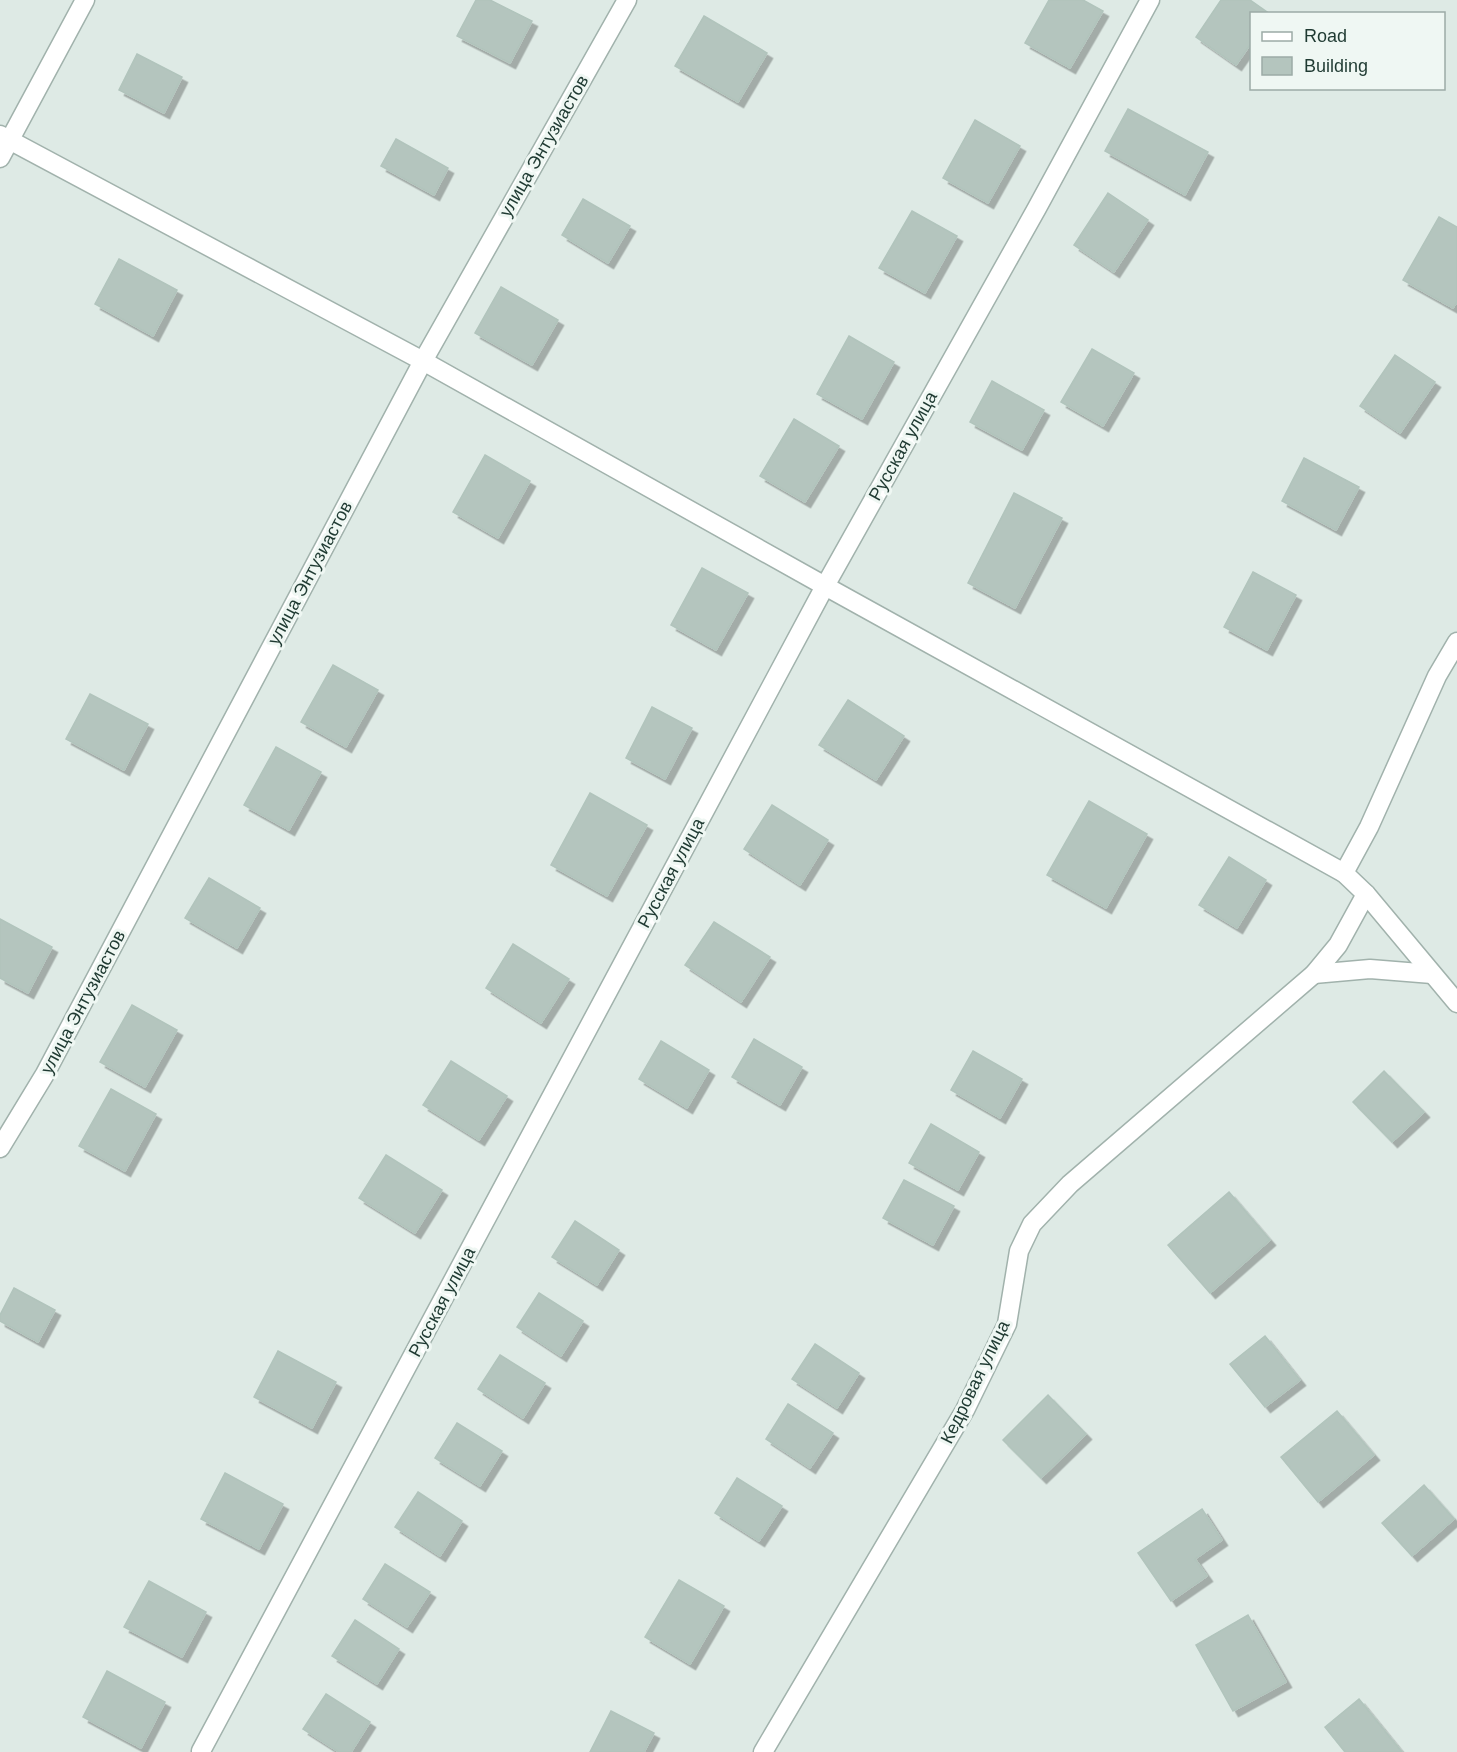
<svg xmlns="http://www.w3.org/2000/svg" width="1457" height="1752" font-family="Helvetica,sans-serif">
<defs>
<filter id="shadow"><feDropShadow dx="5.5" dy="5.5" stdDeviation="0" flood-color="#0004"/></filter>
</defs>
<rect width="100%" height="100%" fill="#deeae5"/>
<!-- building -->
<g fill="#b4c5be" stroke="#b1c4bc" stroke-width="1.5" filter="url(#shadow)">
<polygon points="476,0 490,0 532,21 510,63 457,36"/>
<polygon points="1049,0 1083,0 1103,11 1070,68 1025,43"/>
<polygon points="1221,0 1250,0 1270,14 1252,14 1252,42 1236,65 1196,37"/>
<polygon points="704,16 767,53 738,102 675,66"/>
<polygon points="137,54 182,77 164,113 119,90"/>
<polygon points="1128,109 1208,152 1185,195 1105,151"/>
<polygon points="975,120 1020,146 988,203 943,178"/>
<polygon points="396,139 448,168 434,195 381,166"/>
<polygon points="1108,193 1148,220 1114,272 1074,245"/>
<polygon points="583,199 630,226 608,263 562,235"/>
<polygon points="912,211 957,236 925,293 879,268"/>
<polygon points="1439,217 1457,227 1457,302 1453,308 1403,280"/>
<polygon points="119,259 177,290 153,336 95,304"/>
<polygon points="501,287 558,320 532,365 475,333"/>
<polygon points="849,336 894,362 862,419 817,394"/>
<polygon points="1092,349 1134,373 1103,426 1061,402"/>
<polygon points="1395,355 1435,382 1400,433 1360,406"/>
<polygon points="992,381 1044,410 1022,450 970,422"/>
<polygon points="794,419 839,446 805,502 760,476"/>
<polygon points="485,455 530,481 498,538 453,512"/>
<polygon points="1304,458 1359,487 1336,530 1282,501"/>
<polygon points="1014,493 1062,518 1015,608 968,583"/>
<polygon points="702,568 748,593 716,650 671,625"/>
<polygon points="1253,572 1296,595 1267,650 1224,627"/>
<polygon points="333,665 378,690 346,747 301,722"/>
<polygon points="90,694 148,724 124,770 66,739"/>
<polygon points="848,700 904,736 876,780 819,745"/>
<polygon points="652,707 692,728 665,779 626,758"/>
<polygon points="276,747 321,772 289,830 244,805"/>
<polygon points="590,793 647,825 607,896 551,865"/>
<polygon points="1089,801 1147,834 1106,908 1047,875"/>
<polygon points="772,805 828,840 800,885 744,849"/>
<polygon points="1229,857 1266,880 1237,928 1199,905"/>
<polygon points="209,878 260,908 237,948 185,918"/>
<polygon points="0,919 52,947 28,993 0,978"/>
<polygon points="714,922 770,957 741,1002 685,965"/>
<polygon points="513,944 569,979 541,1023 486,988"/>
<polygon points="132,1005 177,1030 145,1087 100,1062"/>
<polygon points="754,1039 802,1067 780,1105 732,1077"/>
<polygon points="661,1041 709,1070 687,1108 639,1079"/>
<polygon points="973,1051 1022,1079 1000,1118 951,1090"/>
<polygon points="451,1061 507,1096 479,1140 423,1105"/>
<polygon points="1384,1071 1424,1112 1392,1142 1353,1102"/>
<polygon points="111,1089 156,1114 125,1171 79,1146"/>
<polygon points="931,1124 979,1152 958,1190 909,1163"/>
<polygon points="386,1155 442,1190 415,1233 359,1198"/>
<polygon points="904,1180 954,1206 933,1245 883,1218"/>
<polygon points="1229,1192 1270,1240 1210,1293 1168,1245"/>
<polygon points="575,1221 619,1250 597,1285 552,1257"/>
<polygon points="14,1288 55,1310 38,1342 0,1321 0,1315"/>
<polygon points="539,1293 583,1321 561,1356 517,1327"/>
<polygon points="1265,1336 1300,1380 1265,1407 1230,1364"/>
<polygon points="815,1344 859,1373 837,1408 792,1379"/>
<polygon points="278,1351 336,1382 312,1428 254,1397"/>
<polygon points="500,1355 545,1383 523,1418 478,1389"/>
<polygon points="1048,1395 1086,1434 1041,1478 1003,1440"/>
<polygon points="788,1404 833,1433 810,1468 766,1439"/>
<polygon points="1337,1411 1374,1455 1318,1502 1281,1457"/>
<polygon points="457,1423 502,1451 480,1486 435,1458"/>
<polygon points="225,1473 283,1504 259,1549 201,1519"/>
<polygon points="737,1478 782,1506 759,1541 715,1513"/>
<polygon points="1424,1485 1454,1519 1412,1556 1382,1523"/>
<polygon points="418,1492 462,1521 440,1556 395,1527"/>
<polygon points="1202,1509 1222,1540 1195,1559 1207,1576 1171,1601 1138,1553"/>
<polygon points="385,1564 430,1592 407,1627 363,1599"/>
<polygon points="679,1580 724,1606 690,1664 645,1637"/>
<polygon points="149,1581 206,1612 182,1657 124,1627"/>
<polygon points="1248,1615 1286,1682 1233,1711 1196,1645"/>
<polygon points="355,1620 399,1649 377,1684 332,1656"/>
<polygon points="107,1671 165,1702 141,1748 83,1717"/>
<polygon points="326,1694 370,1722 351,1752 339,1752 303,1729"/>
<polygon points="1359,1699 1402,1752 1345,1752 1325,1727"/>
<polygon points="611,1711 654,1733 644,1752 590,1752"/>
</g>
<g fill="none" stroke-linecap="round" stroke-linejoin="round">
<defs>
<g id="minor">
<polyline points="0,135 423,361 825,586 1344,873"/>
<polyline points="0,158 85,0"/>
<polyline points="1457,642 1437,676 1369,827 1344,873 1366,894 1457,1003"/>
<polyline points="1314,974 1370,969 1432,974"/>
<polyline points="0,1148 45,1074 423,361 627,0"/>
<polyline points="201,1751 825,586 1037,208 1150,0"/>
<polyline points="763,1752 965,1410 1007,1324 1019,1251 1032,1224 1070,1184 1314,974 1338,945 1366,894"/>
</g>
</defs>
<!-- minor casing -->
<use href="#minor" stroke="#a1b2ac" stroke-width="21"/>
<!-- minor -->
<use href="#minor" stroke="#fff" stroke-width="18"/>
</g>
<g text-anchor="middle" dominant-baseline="central" stroke-width="6" stroke-linejoin="round" paint-order="stroke">
<!-- street labels -->
<g font-size="18" fill="#1f3a32" stroke="#eff7f3">
<text transform="translate(544 146) rotate(-60)">улица Энтузиастов</text>
<text transform="translate(903 446) rotate(-61)">Русская улица</text>
<text transform="translate(310 573) rotate(-62)">улица Энтузиастов</text>
<text transform="translate(671 873) rotate(-62)">Русская улица</text>
<text transform="translate(83 1002) rotate(-62)">улица Энтузиастов</text>
<text transform="translate(442 1302) rotate(-62)">Русская улица</text>
<text transform="translate(975 1382) rotate(-64)">Кедровая улица</text>
</g>
</g>
<!-- legend -->
<rect x="1250" y="12" width="195" height="78" fill="#eff7f3" stroke="#9caba6" stroke-width="1.5"/>
<rect x="1262" y="32" width="30" height="9" fill="#ffffff" stroke="#9caba6" stroke-width="1.5"/>
<text x="1304" y="42" font-size="18" fill="#1f3a32">Road</text>
<rect x="1262" y="57" width="30" height="18" fill="#b4c5be" stroke="#9caba6" stroke-width="1.5"/>
<text x="1304" y="72" font-size="18" fill="#1f3a32">Building</text>
</svg>
